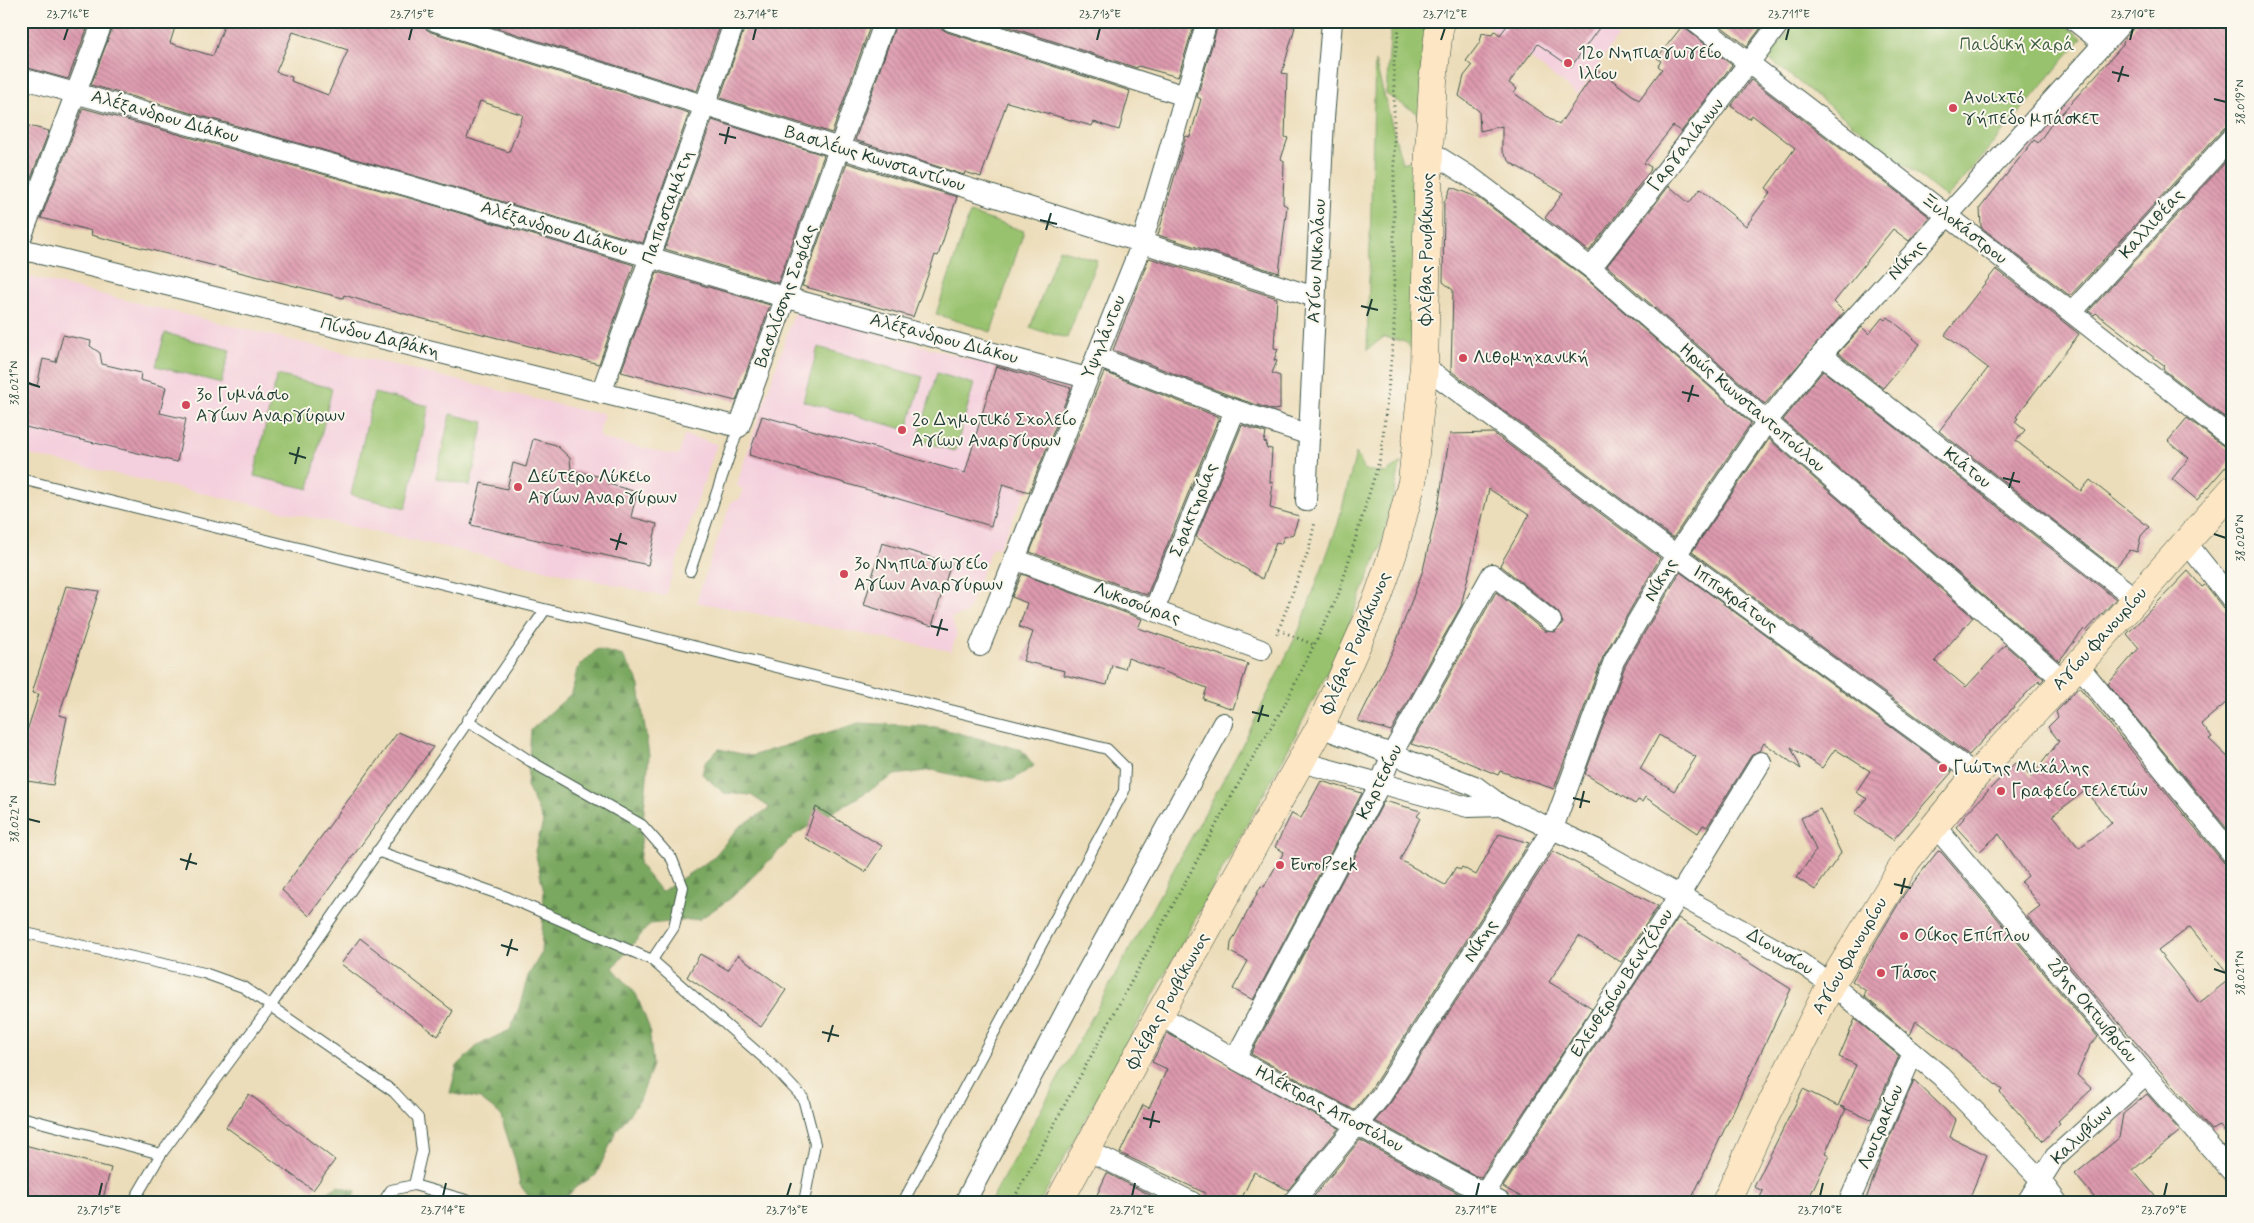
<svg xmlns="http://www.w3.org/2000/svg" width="2254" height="1223" font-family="Mynerve,sans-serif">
<defs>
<pattern id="forest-firs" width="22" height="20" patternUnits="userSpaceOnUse" patternTransform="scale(1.25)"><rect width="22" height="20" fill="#7aa861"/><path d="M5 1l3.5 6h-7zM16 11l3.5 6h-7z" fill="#638a51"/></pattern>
<pattern id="building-back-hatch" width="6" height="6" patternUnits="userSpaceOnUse" patternTransform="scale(1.25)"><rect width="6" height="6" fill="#de9aaf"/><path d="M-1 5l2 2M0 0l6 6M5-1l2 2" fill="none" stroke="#b37f8f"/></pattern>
</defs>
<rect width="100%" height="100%" fill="#fbf7ec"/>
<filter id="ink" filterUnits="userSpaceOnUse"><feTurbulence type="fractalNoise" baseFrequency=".02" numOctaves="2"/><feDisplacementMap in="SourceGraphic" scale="10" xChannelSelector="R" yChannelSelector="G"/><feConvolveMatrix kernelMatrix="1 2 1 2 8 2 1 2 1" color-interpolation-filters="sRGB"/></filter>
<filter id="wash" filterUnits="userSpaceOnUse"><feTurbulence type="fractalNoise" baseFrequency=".0096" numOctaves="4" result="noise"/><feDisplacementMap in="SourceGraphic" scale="20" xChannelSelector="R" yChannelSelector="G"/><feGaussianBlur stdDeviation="1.12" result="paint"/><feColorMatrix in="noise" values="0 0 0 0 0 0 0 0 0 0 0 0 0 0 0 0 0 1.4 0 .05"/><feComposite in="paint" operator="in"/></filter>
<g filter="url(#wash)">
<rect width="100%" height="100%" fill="#ecddba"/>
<!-- built -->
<g fill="#f4cfdd">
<polygon points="1481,21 1628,21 1578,95"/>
<polygon points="25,276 585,411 604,413 599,434 603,439 676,455 679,454 684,435 717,444 665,596 21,453 21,287"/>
<polygon points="795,310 1068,387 1026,491 999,548 992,547 967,613 951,618 957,634 951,651 696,602 731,502 740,499 743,489 737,486 740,474"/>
</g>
<!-- forest -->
<g fill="url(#forest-firs)" stroke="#4c724a">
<polygon points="597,649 623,656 638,680 649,756 639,864 661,892 713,858 739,827 770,808 751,795 724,793 702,774 705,762 719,749 751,756 859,723 901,725 936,727 1022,750 1034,766 1012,780 982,781 932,770 895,775 796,834 731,898 700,919 650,924 613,968 636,994 649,1027 653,1065 640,1100 617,1130 596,1175 576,1187 562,1202 533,1202 520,1185 515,1160 500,1114 480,1099 450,1093 457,1066 478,1045 510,1030 519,1008 528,976 541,954 544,892 535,851 543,822 527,786 531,730 572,693 577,669"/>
<polygon points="338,1186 356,1191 353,1202 312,1202"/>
</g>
<!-- green -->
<g fill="#99c26e" stroke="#5c8051">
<polygon points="1400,21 1432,21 1421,116 1386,94 1391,26"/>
<polygon points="1797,21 2061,21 2082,38 1947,198 1768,58"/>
<polygon points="1375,61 1402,163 1420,158 1417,356 1405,342 1384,337 1367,350"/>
<polygon points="970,213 1024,231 991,332 936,314"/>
<polygon points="1059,249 1097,260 1067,338 1030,328"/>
<polygon points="165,333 230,350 221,383 156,366"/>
<polygon points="818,347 923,377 907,430 803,401"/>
<polygon points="937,373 974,384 955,451 918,440"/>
<polygon points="277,375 332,388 309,489 254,476"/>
<polygon points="374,393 429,406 406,508 351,495"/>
<polygon points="450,414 484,422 470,486 436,478"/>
<polygon points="1356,453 1365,470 1386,473 1401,462 1383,541 1336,656 1283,759 1040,1202 990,1202 1244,742 1300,628 1338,524"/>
</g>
<g id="blocks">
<!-- building -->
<g fill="url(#building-back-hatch)" fill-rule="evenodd">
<polygon points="21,21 90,21 68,79 21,66"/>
<path d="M115 21H177L170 43 213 56 226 21H423L426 29 431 32 689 113 643 243 412 175 91 85ZM293 32 348 50 328 95 291 81 292 77 276 72ZM480 101 523 115 509 152 467 138Z"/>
<polygon points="475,21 722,21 697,91"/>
<polygon points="747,21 872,21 832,133 720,98"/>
<polygon points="897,21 939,21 942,29 947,32 1130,91 1119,130 1094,122 1092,126 1007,102 981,177 965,172 964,175 855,140"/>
<polygon points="991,21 1195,21 1178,77 1138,66 1137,68"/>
<polygon points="1219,21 1276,21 1295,27 1282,73 1287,74 1285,137 1288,138 1281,159 1284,161 1283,204 1287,206 1279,273 1158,235 1186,136 1190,137 1201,99 1197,97"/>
<polygon points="1507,21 1604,21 1571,67 1538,44 1509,83 1517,89 1514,93 1559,125 1597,69 1639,100 1662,69 1658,66 1661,61 1657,58 1683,25 1687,30 1732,65 1681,132 1673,126 1644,163 1651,167 1650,171 1589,251 1545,218 1563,193 1511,163 1502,151 1502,126 1480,131 1479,111 1459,96 1464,76 1472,66 1466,61 1480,42 1482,33 1492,35 1495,31 1500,35 1509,23"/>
<polygon points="1714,21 1766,21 1747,46"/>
<polygon points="2136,21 2233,21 2233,124 2224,128 2070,296 1981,227 1980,208 2034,140 2038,143 2059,113 2061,114 2123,45 2124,39 2133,29"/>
<polygon points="1751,80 1930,217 1909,241 1893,229 1834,302 1844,312 1765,404 1607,266 1669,186 1689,203 1700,189 1746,226 1771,192 1766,188 1795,148 1752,115 1749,119 1731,106"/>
<polygon points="83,108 406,197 634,265 599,364 412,316 344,295 343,298 91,235 92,231 41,218"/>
<polygon points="712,120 824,155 778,283 665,249"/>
<polygon points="21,124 49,131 21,204"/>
<polygon points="2233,154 2233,262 2227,270 2233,274 2233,424 2163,369 2165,366 2096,313 2094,315 2089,311"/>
<polygon points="847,163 957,197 938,256 935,255 913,317 802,286"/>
<polygon points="1451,187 1479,198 1584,277 1751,423 1673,538 1451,371 1453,290 1443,282 1444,203"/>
<polygon points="1149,258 1277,298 1274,348 1278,349 1274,360 1277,361 1272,373 1280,376 1280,409 1273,410 1239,399 1113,350"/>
<polygon points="1996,269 2079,334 2016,417 2018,418 2015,422 2025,430 2016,441 2081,491 2090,480 2149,527 2141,536 2137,552 2130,550 2115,568 1939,431 1988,368 1945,335"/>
<polygon points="657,272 770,305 736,401 621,372"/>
<polygon points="1888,317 1920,344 1883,388 1838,353 1862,327 1869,334 1882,318 1885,320"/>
<polygon points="63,335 91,341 90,346 100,353 102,364 141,373 140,380 166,387 160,413 186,419 177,462 21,426 21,382 37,386 43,359 56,362"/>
<polygon points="996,366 1071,388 1029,492 1003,484 991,526 749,455 762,416 965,473"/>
<polygon points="1823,371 2116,599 2086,631 2084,629 2059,661 1783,420"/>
<polygon points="1104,372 1219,417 1147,595 1030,552"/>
<polygon points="2187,418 2226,448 2233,451 2233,458 2197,500 2172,479 2189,458 2168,441"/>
<polygon points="1242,425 1266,433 1264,442 1267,443 1266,448 1272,449 1270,482 1273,483 1270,508 1299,516 1293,534 1284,537 1281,544 1276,543 1262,579 1196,537"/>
<polygon points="1493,433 1660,558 1603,657 1554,789 1500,771 1498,775 1457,758 1411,744 1496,592 1544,631 1555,632 1563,623 1558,612 1500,565 1529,515 1489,489 1461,606 1391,731 1358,721 1394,648 1423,570 1439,501 1450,434"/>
<polygon points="533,439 556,445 570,458 571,470 610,479 608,484 637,492 631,517 657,524 648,565 471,525 481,483 507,489 513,463 526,467"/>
<polygon points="1769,439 1973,617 1935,661 1966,687 2005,645 2044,679 2040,683 2039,680 1969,755 1692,552"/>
<polygon points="882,543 951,563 932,626 864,605"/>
<polygon points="2188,571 2202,587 2205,585 2224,609 2233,613 2233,697 2201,724 2212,737 2209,739 2233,762 2233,836 2108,684 2139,648 2127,634"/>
<path d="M1680 572 1952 772 1893 840 1855 813 1867 799 1856 792 1870 771 1835 749 1822 768 1791 747 1801 769 1764 743 1760 750 1751 756 1707 827 1703 825 1698 833 1645 797 1642 802 1638 800 1635 804 1585 774 1625 666ZM1659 735 1696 757 1674 791 1640 769Z"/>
<polygon points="1022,574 1142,619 1138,628 1248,664 1233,709 1203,699 1207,688 1128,658 1125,669 1112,665 1107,685 1064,675 1065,671 1023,661 1033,632 1019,627 1027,603 1012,597"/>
<polygon points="66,586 99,591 59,715 67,717 53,785 21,780 21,749 39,694 32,693"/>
<path d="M2079 687 2224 863 2233 867V1143L2220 1126 2211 1130 2027 916 2040 906 2021 882 2028 876 1999 834 1979 852 1956 827 1964 818 1963 817 2015 763 2018 765 2020 763 2031 777 2059 741 2048 727 2058 717 2056 712ZM2085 791 2112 823 2079 848 2053 815ZM2190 927 2231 978 2199 1003 2158 951Z"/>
<polygon points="398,732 433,747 309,916 282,890"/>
<polygon points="1321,781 1362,793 1253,1000 1233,989 1248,961 1230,952 1231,943 1261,886 1264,887 1284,852 1275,847 1292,813 1301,818"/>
<polygon points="1384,801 1421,811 1417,816 1420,818 1400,860 1445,885 1456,867 1460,870 1462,867 1476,875 1499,834 1529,843 1371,1089 1354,1110 1251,1054"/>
<polygon points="816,807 882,846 865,872 805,838"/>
<polygon points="1820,809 1841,853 1815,890 1797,878 1816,850 1801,818"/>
<polygon points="1553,851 1658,906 1621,962 1579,936 1549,982 1592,1008 1481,1177 1476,1176 1375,1121 1391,1102"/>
<polygon points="1938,851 1941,852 2098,1037 2090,1046 2077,1075 2092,1089 2058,1121 2060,1123 2043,1141 2000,1092 2002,1090 1942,1040 1916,1021 1910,1035 1864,996 1866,991 1852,981 1905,893"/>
<polygon points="1678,918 1791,989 1690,1202 1530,1202 1503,1187"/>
<polygon points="360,938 453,1011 438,1036 341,964"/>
<polygon points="700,954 728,970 738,955 786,990 761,1027 687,977"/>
<polygon points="1855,1019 1899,1056 1871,1120 1840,1106 1846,1109 1825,1153 1829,1155 1807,1202 1758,1202 1763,1191 1754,1187 1803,1089 1838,1106 1856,1065 1839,1057"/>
<polygon points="1167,1033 1339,1128 1288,1190 1254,1172 1240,1202 1218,1202 1204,1195 1205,1193 1120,1153 1143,1105 1149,1108 1167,1069 1152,1062"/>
<polygon points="1914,1080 1956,1120 1950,1137 1987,1155 1968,1202 1865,1202 1881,1157"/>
<polygon points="249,1094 335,1160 313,1190 226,1127"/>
<polygon points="2147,1094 2180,1131 2133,1170 2160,1202 2098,1202 2075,1174 2119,1138 2123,1114"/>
<polygon points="1360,1140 1465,1197 1463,1202 1310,1201"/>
<polygon points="21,1144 111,1168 102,1202 21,1202"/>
<polygon points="1107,1173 1152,1196 1150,1202 1109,1202 1096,1197"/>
</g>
</g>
</g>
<g filter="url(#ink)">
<use href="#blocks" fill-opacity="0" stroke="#3e5548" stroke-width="1"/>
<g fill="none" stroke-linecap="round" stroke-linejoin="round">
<defs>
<g id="lane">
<polyline points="21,479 1107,749 1125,767 1124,791 903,1202"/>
<polyline points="690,571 739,427"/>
<polyline points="467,720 530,761 642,825 672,859 683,887 674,927 652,960 773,1066 803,1098 815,1144 804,1202"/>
<polyline points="377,851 507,897 652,960"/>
<polyline points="21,932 204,973 243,987 394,1092 418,1118 422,1151 414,1185"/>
<polyline points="21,1117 161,1154"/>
<polyline points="133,1202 161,1154 270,1007 545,610"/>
<polyline points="383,1202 391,1190 414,1185 473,1202"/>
</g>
<g id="street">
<polyline points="435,21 1315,297"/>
<polyline points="951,21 1185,96"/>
<polyline points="1694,21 1948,216 2233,439"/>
<polyline points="2075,21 2104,44"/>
<polyline points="21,78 409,186 784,297 1087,378"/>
<polyline points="1429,151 1472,178 1591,268 2063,680"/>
<polyline points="21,238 103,21"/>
<polyline points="21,249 739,427 885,21"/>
<polyline points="1591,268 1781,21"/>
<polyline points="2072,312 2233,136"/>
<polyline points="1821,355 2136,599"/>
<polyline points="1097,357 1235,410 1310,435"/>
<polyline points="1424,366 1676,555 1976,775"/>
<polyline points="601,393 735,21"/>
<polyline points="1306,501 1324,118 1332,21"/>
<polyline points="2186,542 2233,601"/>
<polyline points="1014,559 1261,650"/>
<polyline points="1154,610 1235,410"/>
<polyline points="980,646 1142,243 1207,21"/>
<polyline points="2078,665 2233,855"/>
<polyline points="1320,727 1475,786 1502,806 1598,850 1799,962 1831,984 1941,1076 2039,1178 2057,1202"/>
<polyline points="1301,762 1468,807 1502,806"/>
<polyline points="1934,825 2146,1075 2233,1173"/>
<polyline points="1159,1015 1235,1059 1500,1202"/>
<polyline points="1235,1059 1380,784 1392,754 1492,574 1551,621"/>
<polyline points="1087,1150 1192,1202"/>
<polyline points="965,1202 1076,992 1223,723"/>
<polyline points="1293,1202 1381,1096 1553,828 1614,661 1676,555 1767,421 1821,355 2124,21"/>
<polyline points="1479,1202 1680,894 1761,762"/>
<polyline points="1849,1202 1913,1053"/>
<polyline points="2027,1202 2055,1157 2146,1075"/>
</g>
<g id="secondary">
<polyline points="1059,1202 1159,1015 1320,727 1378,597 1393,553 1412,482 1424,366 1429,151 1433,81 1440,21"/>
<polyline points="1726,1202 1761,1125 1831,984 1907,860 1976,775 2078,665 2233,489"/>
</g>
</defs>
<!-- lane casing -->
<use href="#lane" stroke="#3e5548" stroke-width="12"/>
<!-- street casing -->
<use href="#street" stroke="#3e5548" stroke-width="22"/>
<!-- secondary casing -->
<use href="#secondary" stroke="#3e5548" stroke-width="29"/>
<!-- path -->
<g stroke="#3e5548" stroke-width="3" stroke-dasharray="1 4" stroke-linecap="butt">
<polyline points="1279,630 1314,645"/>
<polyline points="1277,634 1309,549 1315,522"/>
<polyline points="1012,1202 1253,757 1284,706 1338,596 1381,455 1394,334 1394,63 1400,21"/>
</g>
<!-- lane -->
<use href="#lane" stroke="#fff" stroke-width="10"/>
<!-- street -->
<use href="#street" stroke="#fff" stroke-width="20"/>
<!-- secondary -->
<use href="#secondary" stroke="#fce6c4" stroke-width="28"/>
</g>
</g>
<!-- ticks -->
<path fill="none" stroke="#1f3d34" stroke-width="2" d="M64 40 68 28M409 40 412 28M753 40 756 28M1097 40 1100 28M1441 40 1445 28M1786 40 1789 28M2130 40 2133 28M2112 72 2129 76M2118 82 2123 66M2214 99 2226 102M719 134 736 138M725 144 729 127M1040 220 1057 224M1046 230 1051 213M1361 306 1378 310M1367 316 1372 299M28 383 40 387M1682 392 1699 396M1688 402 1693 385M289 453 306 458M295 464 299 447M2003 478 2020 482M2009 488 2014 472M2214 534 2226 538M610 539 627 544M616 550 621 533M931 626 948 630M937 636 942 619M1252 712 1269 716M1258 722 1263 705M1573 798 1590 802M1580 808 1584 791M28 819 40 822M180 859 197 864M186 870 191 853M1894 884 1911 888M1901 894 1905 878M501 945 518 950M507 956 512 939M2214 969 2226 973M822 1032 839 1036M828 1042 833 1025M1143 1118 1160 1122M1150 1128 1154 1111M99 1196 102 1183M443 1196 446 1183M787 1196 791 1183M1132 1196 1135 1183M1476 1196 1479 1183M1820 1196 1823 1183M2164 1196 2167 1183"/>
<!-- markers -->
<g fill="#d1495b" stroke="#fbf7ec" stroke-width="2">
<circle cx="1568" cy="63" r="5"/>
<circle cx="1953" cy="108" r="5"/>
<circle cx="1463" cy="358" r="5"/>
<circle cx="186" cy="405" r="5"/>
<circle cx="902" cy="430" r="5"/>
<circle cx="518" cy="487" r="5"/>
<circle cx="844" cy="574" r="5"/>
<circle cx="1943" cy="768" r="5"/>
<circle cx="2001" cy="791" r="5"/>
<circle cx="1280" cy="865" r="5"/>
<circle cx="1904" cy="936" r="5"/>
<circle cx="1881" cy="973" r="5"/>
</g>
<g text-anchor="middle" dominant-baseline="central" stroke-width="4" stroke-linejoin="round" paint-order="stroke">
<!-- park labels -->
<g font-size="18" fill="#3e5e42" stroke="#fbf7ec">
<text x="2017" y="45">Παιδική Χαρά</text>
</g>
<!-- poi labels -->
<g font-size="18" fill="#1f3d34" stroke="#fbf7ec" text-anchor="start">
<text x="1578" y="53">12ο Νηπιαγωγείο<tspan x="1578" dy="21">Ιλίου</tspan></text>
<text x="1963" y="98">Ανοιχτό<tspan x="1963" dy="21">γήπεδο μπάσκετ</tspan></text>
<text x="1473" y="358">Λιθομηχανική</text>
<text x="196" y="395">3ο Γυμνάσιο<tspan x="196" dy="21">Αγίων Αναργύρων</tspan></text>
<text x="912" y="420">2ο Δημοτικό Σχολείο<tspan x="912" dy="21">Αγίων Αναργύρων</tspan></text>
<text x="528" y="477">Δεύτερο Λύκειο<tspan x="528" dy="21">Αγίων Αναργύρων</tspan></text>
<text x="854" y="564">3ο Νηπιαγωγείο<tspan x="854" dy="21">Αγίων Αναργύρων</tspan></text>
<text x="1953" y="768">Γιώτης Μιχάλης</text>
<text x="2011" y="791">Γραφείο τελετών</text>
<text x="1290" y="865">EuroPsek</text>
<text x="1914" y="936">Οίκος Επίπλου</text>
<text x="1891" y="973">Τάσος</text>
</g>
<!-- street labels -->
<g font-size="18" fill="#1f3d34" stroke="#fbf7ec">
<text transform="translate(165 117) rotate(16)">Αλέξανδρου Διάκου</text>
<text transform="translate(1686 145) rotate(-52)">Γαργαλιάνων</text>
<text transform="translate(875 159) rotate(17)">Βασιλέως Κωνσταντίνου</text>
<text transform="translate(668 207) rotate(-70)">Παπασταμάτη</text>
<text transform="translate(2152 224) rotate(-48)">Καλλιθέας</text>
<text transform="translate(554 229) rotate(17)">Αλέξανδρου Διάκου</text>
<text transform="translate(1964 229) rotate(38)">Ξυλοκάστρου</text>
<text transform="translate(1427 249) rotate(-89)">Φλέβας Ρουβίκωνος</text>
<text transform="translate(1907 260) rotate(-48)">Νίκης</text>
<text transform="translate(1317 261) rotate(-87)">Αγίου Νικολάου</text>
<text transform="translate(786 296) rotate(-70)">Βασιλίσσης Σοφίας</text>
<text transform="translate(1104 337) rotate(-68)">Υψηλάντου</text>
<text transform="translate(380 338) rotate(14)">Πίνδου Δαβάκη</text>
<text transform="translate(944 339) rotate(15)">Αλέξανδρου Διάκου</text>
<text transform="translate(1752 408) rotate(41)">Ηρώς Κωνσταντοπούλου</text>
<text transform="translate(1967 468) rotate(38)">Κιάτου</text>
<text transform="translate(1194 510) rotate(-68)">Σφακτηρίας</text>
<text transform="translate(1661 580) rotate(-59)">Νίκης</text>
<text transform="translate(1735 599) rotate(36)">Ιπποκράτους</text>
<text transform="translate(1137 604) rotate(20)">Λυκοσούρας</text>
<text transform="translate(2100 639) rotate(-48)">Αγίου Φανουρίου</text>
<text transform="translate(1356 643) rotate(-67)">Φλέβας Ρουβίκωνος</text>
<text transform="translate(1380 782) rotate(-64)">Καρτεσίου</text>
<text transform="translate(1481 941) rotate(-57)">Νίκης</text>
<text transform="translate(1780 952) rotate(31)">Διονυσίου</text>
<text transform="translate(1850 956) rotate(-60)">Αγίου Φανουρίου</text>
<text transform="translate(1622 983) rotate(-57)">Ελευθερίου Βενιζέλου</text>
<text transform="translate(1168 1001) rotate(-61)">Φλέβας Ρουβίκωνος</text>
<text transform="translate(2092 1011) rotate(50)">28ης Οκτωβρίου</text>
<text transform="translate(1329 1109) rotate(28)">Ηλέκτρας Αποστόλου</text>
<text transform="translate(1881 1127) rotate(-67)">Λουτρακίου</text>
<text transform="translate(2082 1135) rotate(-44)">Καλυβίων</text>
</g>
</g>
<!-- margin -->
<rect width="2254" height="1223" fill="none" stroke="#fbf7ec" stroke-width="55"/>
<rect x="28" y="28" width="2198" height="1168" fill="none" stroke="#1f3d34" stroke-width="2"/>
<g font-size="12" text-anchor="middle" fill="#1f3d34">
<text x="68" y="18">23.716°E</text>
<text x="412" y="18">23.715°E</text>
<text x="756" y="18">23.714°E</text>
<text x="1100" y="18">23.713°E</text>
<text x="1445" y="18">23.712°E</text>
<text x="1789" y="18">23.711°E</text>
<text x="2133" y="18">23.710°E</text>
<text transform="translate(2240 102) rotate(-90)" y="4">38.019°N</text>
<text transform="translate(14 383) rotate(-90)" y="4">38.021°N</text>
<text transform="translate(2240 538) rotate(-90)" y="4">38.020°N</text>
<text transform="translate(14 819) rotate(-90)" y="4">38.022°N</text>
<text transform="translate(2240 973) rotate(-90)" y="4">38.021°N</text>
<text x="99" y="1214">23.715°E</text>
<text x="443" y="1214">23.714°E</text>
<text x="787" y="1214">23.713°E</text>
<text x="1132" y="1214">23.712°E</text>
<text x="1476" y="1214">23.711°E</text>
<text x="1820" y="1214">23.710°E</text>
<text x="2164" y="1214">23.709°E</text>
</g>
</svg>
